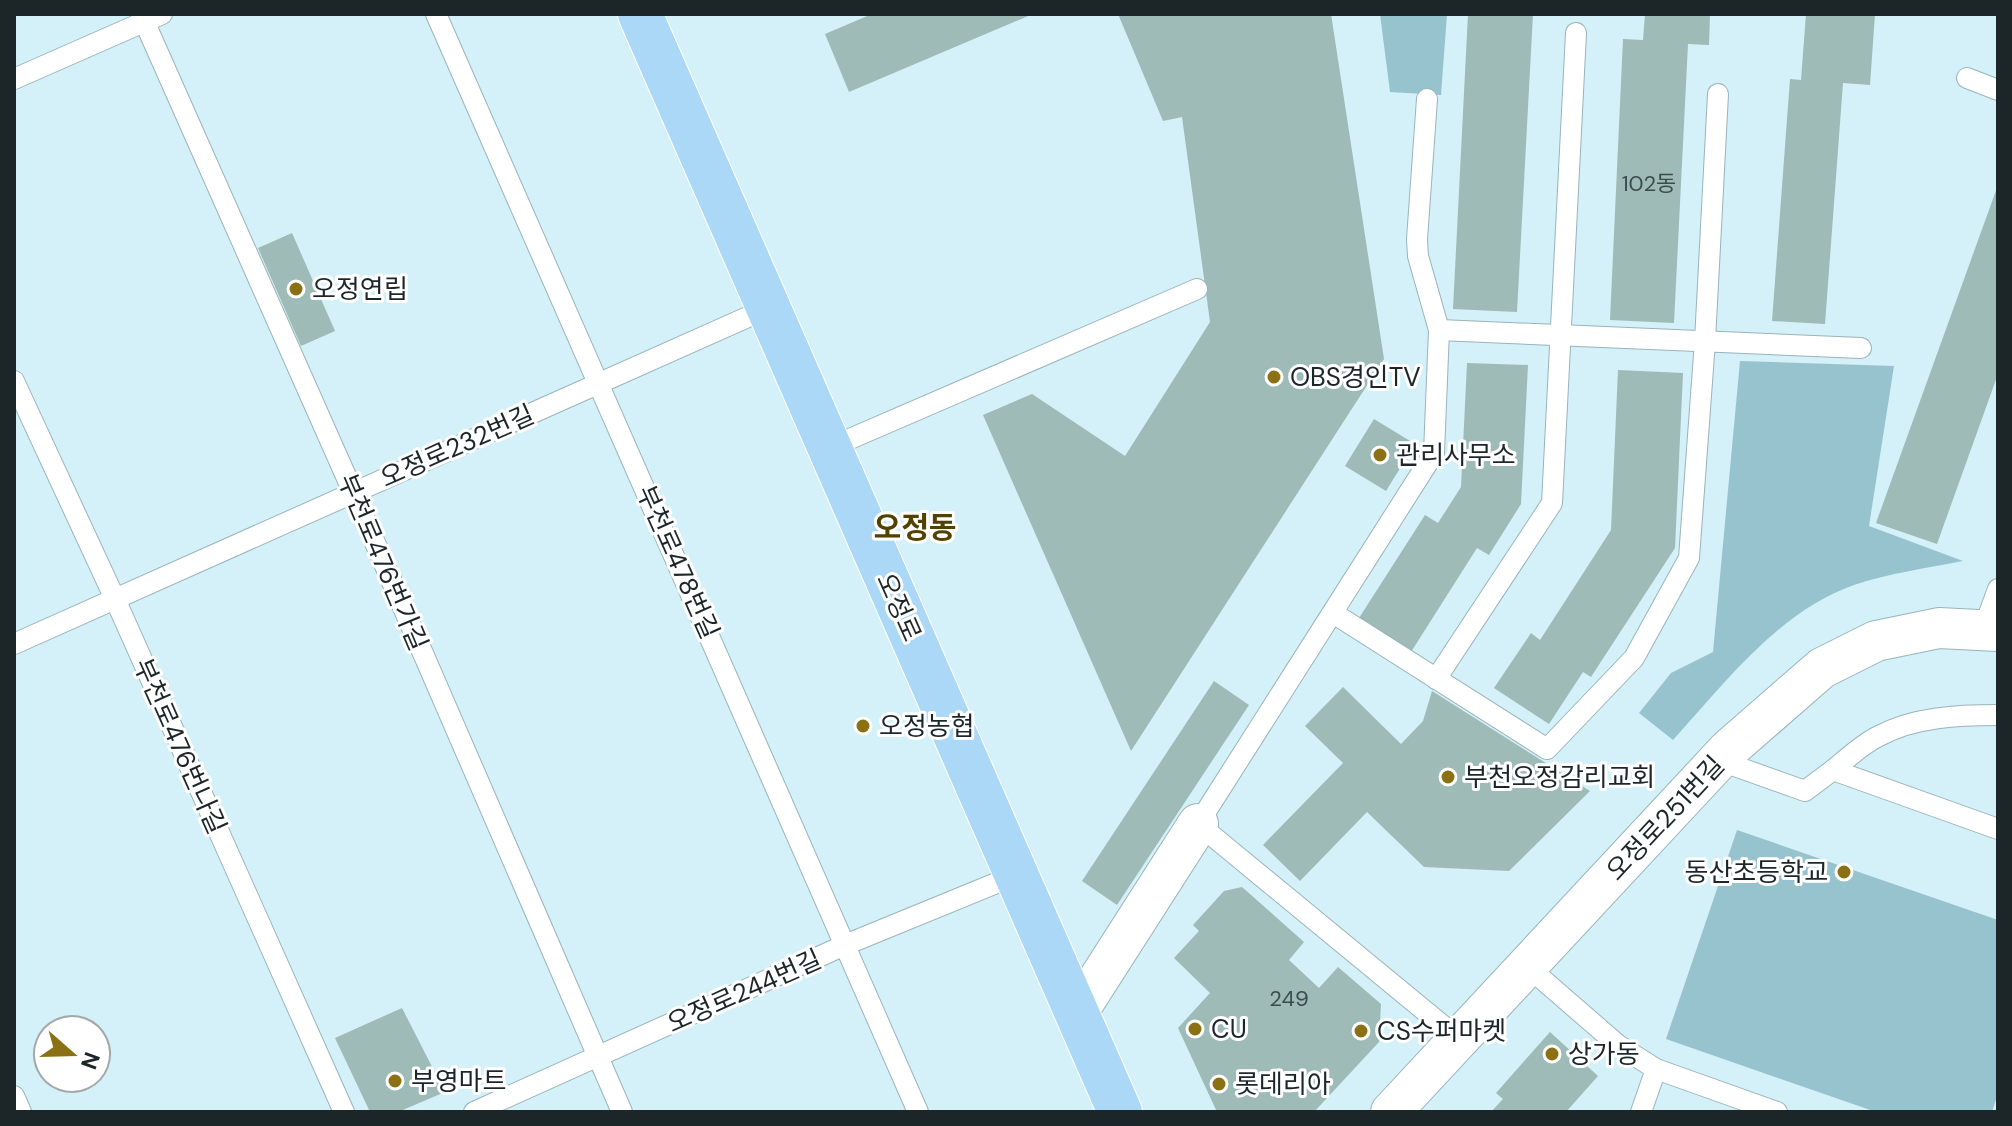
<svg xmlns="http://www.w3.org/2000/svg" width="2012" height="1126" font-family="'DM Sans','Noto Sans KR',sans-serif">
<rect width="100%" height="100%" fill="#d4f0f8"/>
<!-- green -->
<g fill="#97c3cf">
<polygon points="1380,14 1447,14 1441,95 1390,92"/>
<path d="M1740 361 1894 366 1869 526 1963 561C1928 568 1889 573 1854 585 1779 611 1725 683 1673 740L1639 713 1671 673 1713 652Z"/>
<polygon points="1737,830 1998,920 1998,1093 1992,1112 1876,1112 1666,1039"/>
</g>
<!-- building -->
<g fill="#9ebbb8">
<polygon points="872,14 1033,14 849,92 825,34"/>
<polygon points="1118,14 1331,14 1384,359 1131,751 983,415 1032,394 1125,456 1210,322 1182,117 1163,121"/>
<polygon points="1468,14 1533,14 1517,312 1453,309"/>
<polygon points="1645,14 1710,14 1709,45 1688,44 1674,323 1610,320 1623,39 1643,40"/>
<polygon points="1806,14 1875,14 1870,85 1843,83 1825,324 1772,321 1790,79 1801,80"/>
<polygon points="1998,185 1998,374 1937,544 1876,523"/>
<polygon points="292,233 335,331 301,346 258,248"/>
<polygon points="1467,363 1528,365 1521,504 1489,555 1477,548 1411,652 1359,618 1425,515 1438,523 1461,487"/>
<polygon points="1618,370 1683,373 1675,548 1591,677 1583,672 1549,724 1494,688 1531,633 1540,640 1611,530"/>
<polygon points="1374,419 1415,444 1386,491 1345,466"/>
<polygon points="1214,681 1249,705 1117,905 1082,881"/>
<polygon points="1343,687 1401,744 1423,721 1432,691 1590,791 1509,871 1424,867 1367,812 1300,881 1263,845 1343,763 1305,726"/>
<polygon points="1242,887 1304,942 1289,960 1319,988 1338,967 1381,1004 1379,1042 1314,1112 1217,1112 1178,1028 1210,993 1174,958 1199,931 1193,925 1224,891"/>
<polygon points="402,1008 445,1092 398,1112 370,1112 335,1038"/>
<polygon points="1550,1032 1598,1076 1566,1112 1491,1112 1503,1099 1496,1093"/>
</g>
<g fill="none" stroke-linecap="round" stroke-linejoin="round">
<defs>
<g id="lane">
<polyline points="141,14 353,492 622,1112"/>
<polyline points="436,14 918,1112"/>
<polyline points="1967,78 1998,90"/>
<polyline points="14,79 162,14"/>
<polyline points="1427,99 1417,239 1418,256 1439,330"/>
<polyline points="14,381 115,599 344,1112"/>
<polyline points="829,448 1197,289"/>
<polyline points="1333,613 1547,749 1634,658 1689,558 1705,341 1718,94"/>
<polyline points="1983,630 1998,589"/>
<polyline points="14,644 768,308"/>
<polyline points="1436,679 1552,503 1576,33"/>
<polyline points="1718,760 1805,791 1833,770 1998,829"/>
<path d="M1833 770C1848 758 1862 744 1879 736 1914 717 1959 715 1998 715"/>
<polyline points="1527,966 1618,1045 1656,1069 1777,1112"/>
<polyline points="1459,1039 1198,824 1434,453 1439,330 1861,348"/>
<polyline points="14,1096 21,1112"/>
<polyline points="474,1112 845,945 1016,875"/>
<polyline points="1641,1112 1656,1069"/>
</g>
<g id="street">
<polyline points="1077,1013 1198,824"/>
<polyline points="1391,1112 1729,749 1822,668 1876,641 1939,628 1998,631"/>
</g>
<polyline id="primary" points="640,14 1120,1112"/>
</defs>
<!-- lane casing -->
<use href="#lane" stroke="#99b4bb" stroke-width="22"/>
<!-- street casing -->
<use href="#street" stroke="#99b4bb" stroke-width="42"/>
<!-- primary casing -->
<use href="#primary" stroke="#fff" stroke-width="46"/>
<!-- lane -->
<use href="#lane" stroke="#fff" stroke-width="20"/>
<!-- street -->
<use href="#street" stroke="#fff" stroke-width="40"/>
<!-- primary -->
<use href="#primary" stroke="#acd8f7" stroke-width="44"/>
</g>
<!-- markers -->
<g fill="#8b7114" stroke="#fff" stroke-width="3">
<circle cx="296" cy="289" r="8"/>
<circle cx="1274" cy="377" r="8"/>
<circle cx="1380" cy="455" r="8"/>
<circle cx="863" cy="726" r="8"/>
<circle cx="1448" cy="777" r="8"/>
<circle cx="1844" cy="872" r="8"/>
<circle cx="1195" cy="1029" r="8"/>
<circle cx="1361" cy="1031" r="8"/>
<circle cx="1552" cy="1054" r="8"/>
<circle cx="395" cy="1081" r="8"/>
<circle cx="1219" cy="1084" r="8"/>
</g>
<g text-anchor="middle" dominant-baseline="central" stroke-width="6" stroke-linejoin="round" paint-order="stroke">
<!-- number labels -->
<g font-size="22" fill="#3c4b4d">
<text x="1649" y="183">102동</text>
<text x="1289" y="998">249</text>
</g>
<!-- poi labels -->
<g font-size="26" fill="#1c2629" stroke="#fff" text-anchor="start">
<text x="312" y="289">오정연립</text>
<text x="1290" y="377">OBS경인TV</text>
<text x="1396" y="455">관리사무소</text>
<text x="879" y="726">오정농협</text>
<text x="1464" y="777">부천오정감리교회</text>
<text x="1828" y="872" text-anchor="end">동산초등학교</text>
<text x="1211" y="1029">CU</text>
<text x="1377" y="1031">CS수퍼마켓</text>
<text x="1568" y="1054">상가동</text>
<text x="411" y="1081">부영마트</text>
<text x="1235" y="1084">롯데리아</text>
</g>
<!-- street labels -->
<g font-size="26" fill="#1c2629" stroke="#fff">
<text transform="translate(457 446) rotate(-24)">오정로232번길</text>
<text transform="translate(383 562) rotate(67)">부천로476번가길</text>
<text transform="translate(678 562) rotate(66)">부천로478번길</text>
<text transform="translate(899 607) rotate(66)">오정로</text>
<text transform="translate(180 746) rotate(66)">부천로476번나길</text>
<text transform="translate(1665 818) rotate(-47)">오정로251번길</text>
<text transform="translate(744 991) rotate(-24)">오정로244번길</text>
</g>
<!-- quarter labels -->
<g font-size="30" font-weight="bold" fill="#524100" stroke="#fff">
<text x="915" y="527">오정동</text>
</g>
</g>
<!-- border -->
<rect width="2012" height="1126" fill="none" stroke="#1c2629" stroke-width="32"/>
<!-- north arrow -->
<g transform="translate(72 1054) rotate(110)"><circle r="38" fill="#ffffff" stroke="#a4a8a9" stroke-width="2"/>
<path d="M0-6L14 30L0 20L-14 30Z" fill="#8b7114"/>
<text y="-12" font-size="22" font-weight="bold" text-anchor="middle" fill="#1c2629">N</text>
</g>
</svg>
